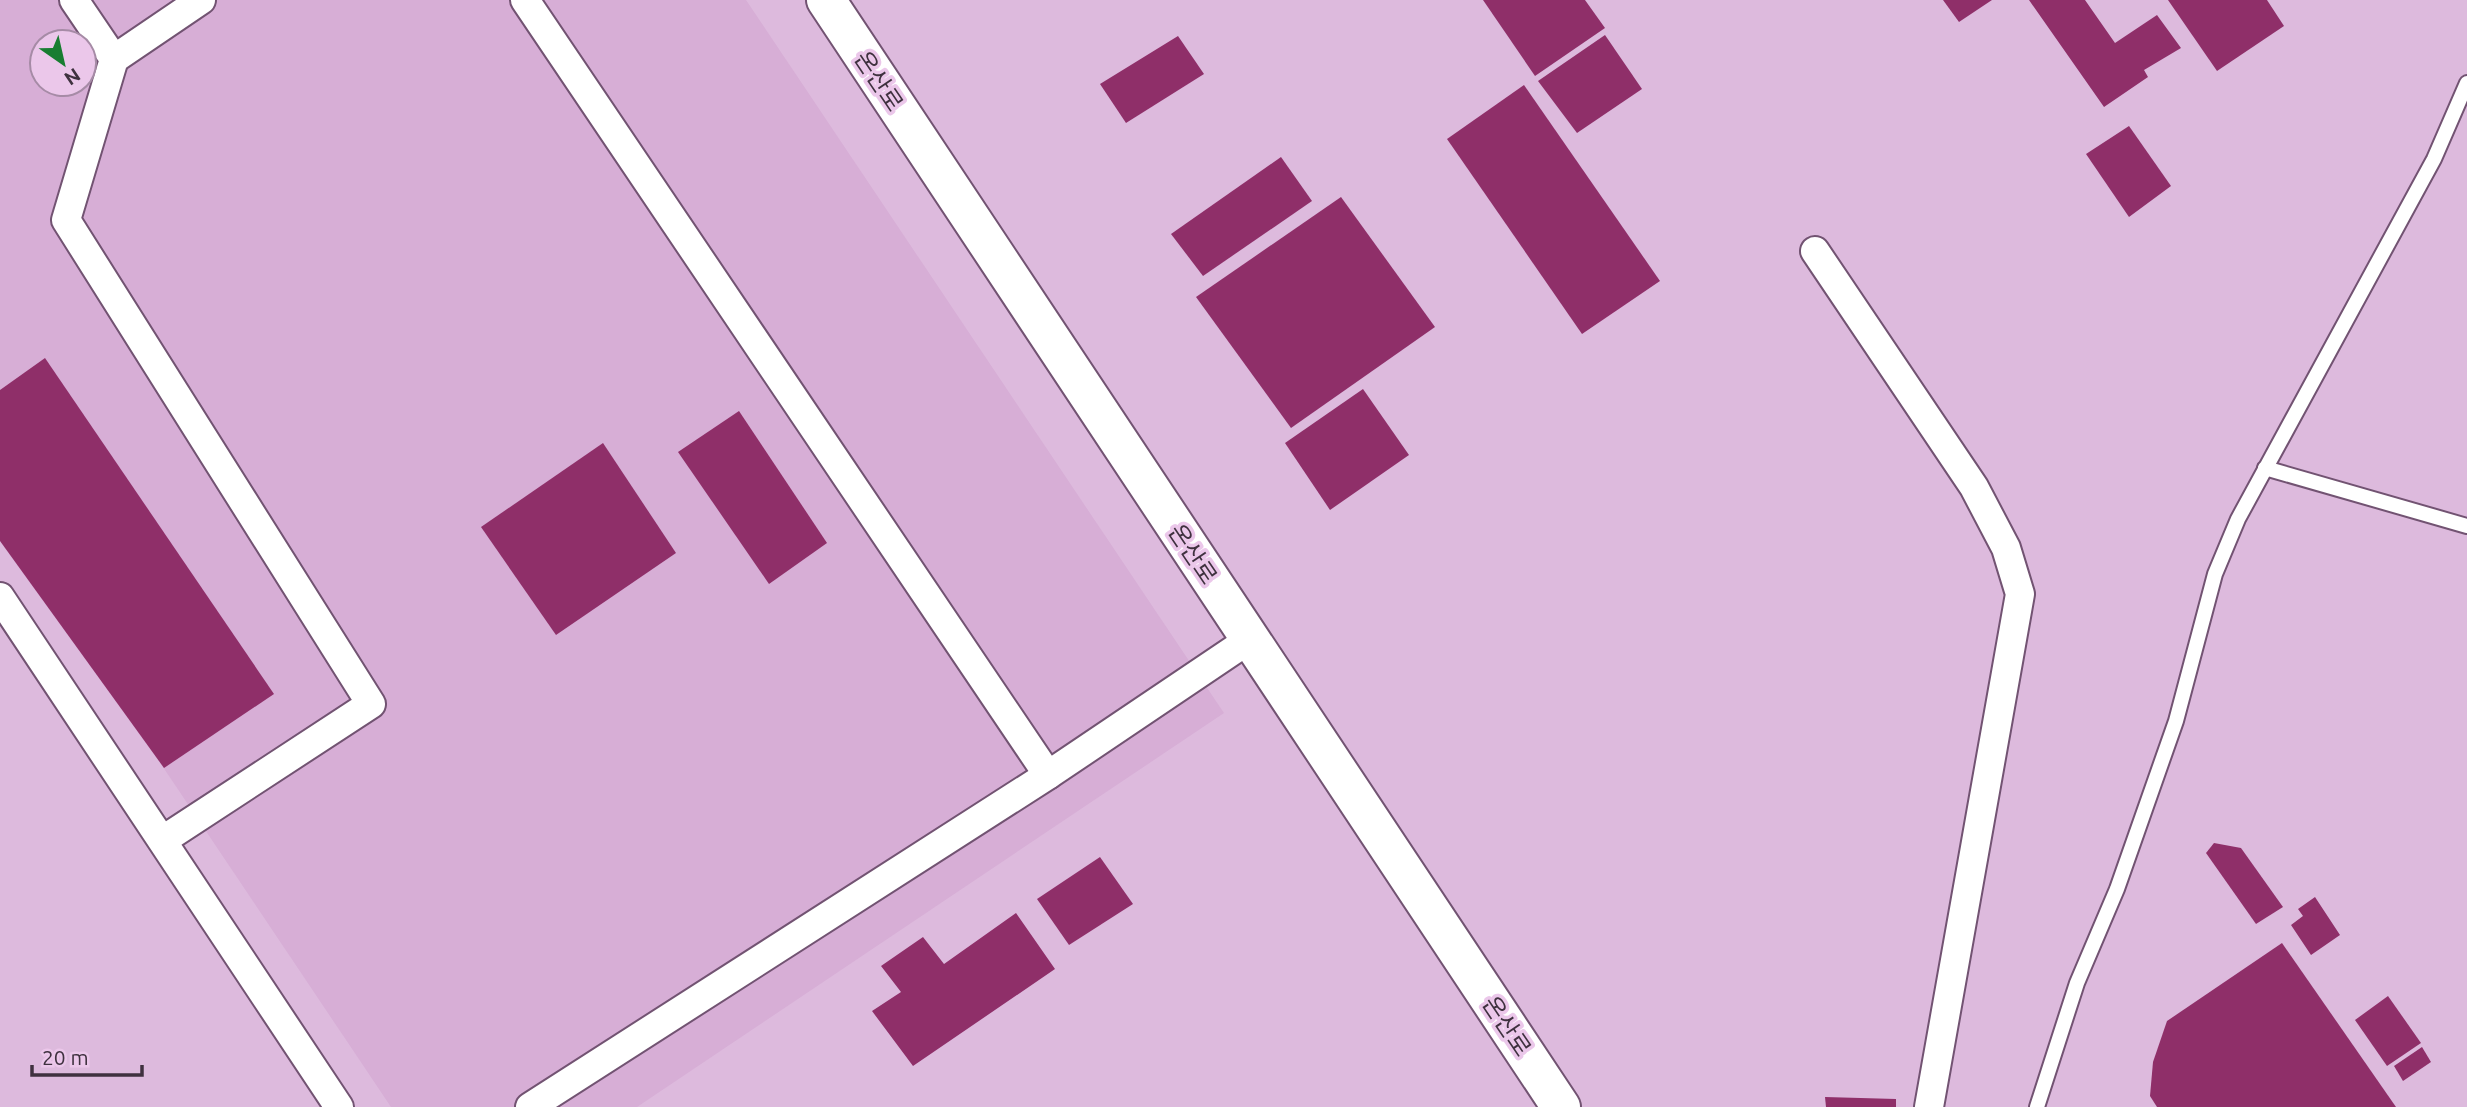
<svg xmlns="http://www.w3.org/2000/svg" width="2467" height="1107" font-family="Ubuntu,'Noto Sans KR',sans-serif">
<rect width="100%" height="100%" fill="#ddbadd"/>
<!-- built -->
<path fill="#d7aed6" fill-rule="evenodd" d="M0 0H746L1224 713 637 1107H391L0 524ZM42 42H84V84H42Z"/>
<!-- building -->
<g fill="#8f2f69">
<polygon points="1483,0 1585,0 1605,28 1535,76"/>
<polygon points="1943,0 1992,0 1959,22"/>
<polygon points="2029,0 2085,0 2115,43 2157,15 2181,48 2144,70 2148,77 2104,107"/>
<polygon points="2168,0 2267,0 2284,26 2217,71"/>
<polygon points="1605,35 1642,89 1577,133 1538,81"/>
<polygon points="1178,36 1204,74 1126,123 1100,84"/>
<polygon points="1524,85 1660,281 1582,334 1447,139"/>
<polygon points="2129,126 2171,186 2129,217 2086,154"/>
<polygon points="1281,157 1312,201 1203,276 1171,234"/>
<polygon points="1341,197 1435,327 1291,428 1196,297"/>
<polygon points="45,358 274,694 164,768 0,541 0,390"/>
<polygon points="1363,389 1409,455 1330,510 1285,443"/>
<polygon points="739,411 827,543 769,584 678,452"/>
<polygon points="603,443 676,553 556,635 481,527"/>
<polygon points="2214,843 2241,848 2283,907 2256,924 2206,853"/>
<polygon points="1100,857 1133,904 1069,945 1037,899"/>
<polygon points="2315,897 2340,935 2311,955 2291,925 2303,916 2298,909"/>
<polygon points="1016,913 1055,969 913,1066 872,1011 901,992 881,966 923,937 944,964"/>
<polygon points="2282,943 2396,1107 2157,1107 2150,1096 2153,1062 2167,1021"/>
<polygon points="2388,996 2421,1043 2387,1066 2355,1020"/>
<polygon points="2422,1047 2431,1062 2403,1081 2394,1066"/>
<polygon points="1825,1097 1896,1099 1896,1107 1826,1107"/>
</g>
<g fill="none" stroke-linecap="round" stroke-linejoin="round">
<defs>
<g id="lane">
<polyline points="2265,468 2467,526"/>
<polyline points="2037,1107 2077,983 2117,889 2176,721 2215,574 2238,519 2434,159 2467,83"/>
</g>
<g id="street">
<polyline points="74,0 114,59 66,220 371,704 163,840"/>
<polyline points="525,0 1048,775 1250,639"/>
<polyline points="114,59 201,0"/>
<polyline points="1815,251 1974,487 2006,548 2020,594 1929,1107"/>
<polyline points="0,597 339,1107"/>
<polyline points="530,1107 1048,775"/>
</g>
<polyline id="secondary" points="826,0 1561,1107"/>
</defs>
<!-- lane casing -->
<use href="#lane" stroke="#725372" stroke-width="18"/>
<!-- street casing -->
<use href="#street" stroke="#725372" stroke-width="32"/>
<!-- secondary casing -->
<use href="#secondary" stroke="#725372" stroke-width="42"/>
<!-- lane -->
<use href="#lane" stroke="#fff" stroke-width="14"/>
<!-- street -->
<use href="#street" stroke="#fff" stroke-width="28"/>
<!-- secondary -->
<use href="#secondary" stroke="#fff" stroke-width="38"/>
</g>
<g text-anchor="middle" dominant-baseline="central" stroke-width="7" stroke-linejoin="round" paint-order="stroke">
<!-- street labels -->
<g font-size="24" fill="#3f313f" stroke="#ebc7ea">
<text transform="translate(879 81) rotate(56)">온산로</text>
<text transform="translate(1193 554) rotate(56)">온산로</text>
<text transform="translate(1507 1026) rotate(56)">온산로</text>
</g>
</g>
<!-- north arrow -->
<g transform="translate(63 63) rotate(146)"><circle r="33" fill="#ebc7ea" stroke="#a68ba6" stroke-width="2"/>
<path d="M0-5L12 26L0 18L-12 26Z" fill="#187d31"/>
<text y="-10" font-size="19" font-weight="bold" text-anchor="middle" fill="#3f313f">N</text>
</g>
<!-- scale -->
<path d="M32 1065v10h110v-10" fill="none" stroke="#3f313f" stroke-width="3.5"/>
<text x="42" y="1065" font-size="21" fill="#3f313f" stroke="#ebc7ea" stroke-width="5" paint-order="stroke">20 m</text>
</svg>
